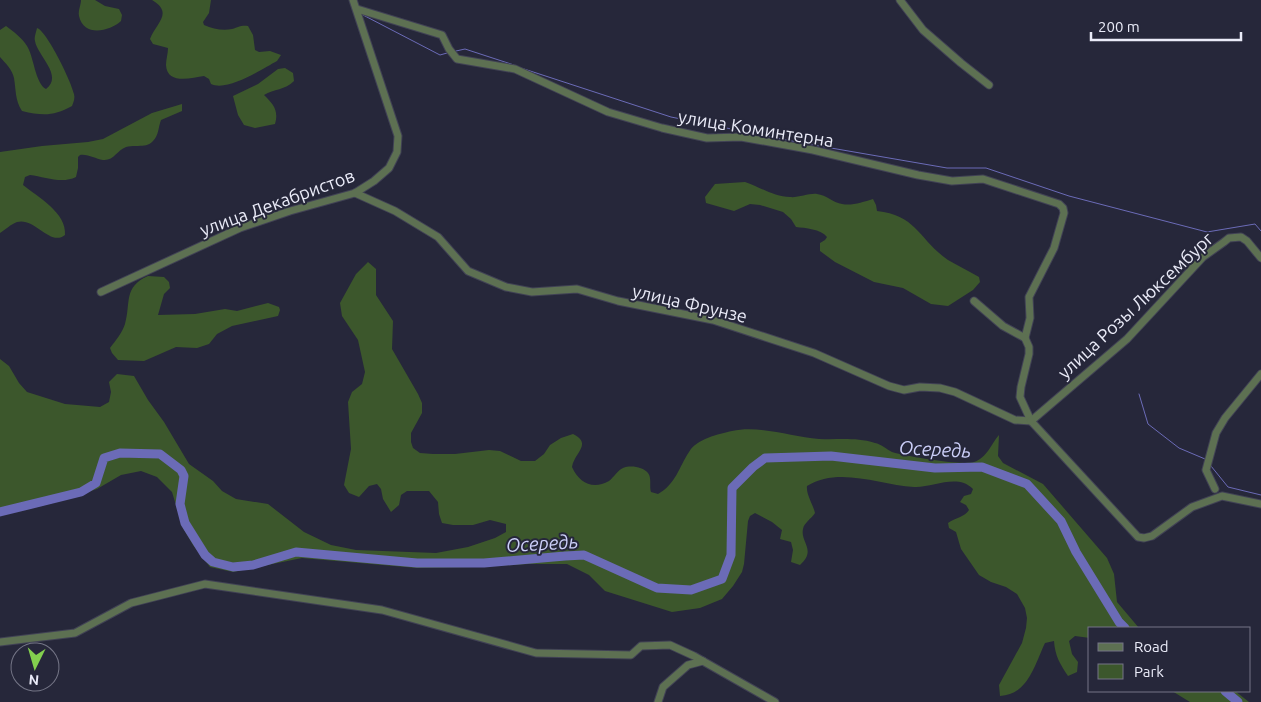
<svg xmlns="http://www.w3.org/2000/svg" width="1261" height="702" font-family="Ubuntu,sans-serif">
<rect width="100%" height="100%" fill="#26273a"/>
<!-- green -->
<g fill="#3c572c">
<path d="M81 0H95L105 6 119 9 122 15 121 21C110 31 84 38 79 16 78 10 81 5 81 0Z"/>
<path d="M152 0H211L209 13 203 22 204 25C213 29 223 31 232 29 239 27 241 25 248 26L253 35 255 50 259 52 270 51 281 55 277 61C262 69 228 92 211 84L209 79 204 76C191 78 167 85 166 65 166 59 168 54 168 48L153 44 150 39C156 23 174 13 152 0Z"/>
<path d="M6 26C14 32 22 38 27 46 34 57 35 83 46 89 64 76 37 55 35 41 34 37 36 33 37 28 47 31 72 83 74 94 75 98 74 101 72 106 54 116 43 116 22 111 15 100 16 90 14 78 12 69 6 64 0 57V30Z"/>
<path d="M285 68 293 73 294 81C285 90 274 89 264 95 273 104 279 110 275 124L255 128 244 125 238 115 233 96 258 84 278 69Z"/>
<path d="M182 104V111L161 120C158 128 159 135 153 141 146 149 135 144 126 147 117 150 114 161 103 160 95 159 89 154 80 155L78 157V168L76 177C62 184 45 177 30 175L25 177 23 185C38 197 67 213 65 235 50 247 35 217 17 222 11 224 5 230 0 233V152L42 146 88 142 103 139 152 113Z"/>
<path d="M745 182C760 187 774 197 790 197 798 198 809 193 817 194 826 195 834 203 842 204 852 206 863 202 873 199L876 205 877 211C917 215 919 240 948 260 958 266 969 271 979 277L980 282 973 290 948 306 931 304 903 288 874 282 835 262 820 251V243L825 240 827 237C821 229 805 228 796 227L791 219 783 212 760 205 750 204 734 211 706 203 705 197 715 184Z"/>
<path d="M368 262 376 269V295L393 321 392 349 418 394 422 403V413L411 433V442L413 448 420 453 433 454H455L489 450 500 451 521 461H535L544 454 550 445 561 438 573 434C593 444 574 453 572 467 579 483 593 490 609 481 614 477 618 470 623 468 631 465 643 467 648 473 652 478 649 486 651 492L658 494C676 484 679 467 689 452 696 439 719 434 732 431 760 425 791 437 819 439 839 440 855 437 875 443 881 444 886 449 892 452 905 456 962 466 974 462 987 458 991 444 999 435L998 456 1003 463 1043 484 1107 558 1114 574 1117 602 1139 628H1090V638L1075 636 1069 641 1072 654 1078 662 1077 672 1068 676C1060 664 1055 656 1054 641L1045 643C1035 664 1028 695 1000 696L999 685 1022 643 1026 628 1027 618 1025 608 1017 594 1006 587 991 582 979 575 961 549 956 532 949 528 948 523C955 518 965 517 969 510L966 505 960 502 964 496 971 494 973 489C957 473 933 488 914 487 880 485 839 466 807 486 806 495 813 504 815 513 811 519 804 523 803 529 800 542 817 550 800 565L791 562 793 550 791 542 780 539 782 530 772 522 755 513 750 516 748 521 744 564 742 572 733 586 722 599 700 608 672 612 605 591 589 575 567 564H529L475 567 417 568 302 558 233 572 210 567 193 545 183 528 172 492 157 477 141 471 121 475 97 489 73 497 0 515V359L9 366 19 383 27 392 65 404 77 405 100 407 109 402 111 392 109 382 117 374 134 376 148 400 164 422 189 464 213 481 222 491 236 499 268 504 304 532 331 545 356 550 436 553 468 547 495 538 506 532V524L490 520 473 525H453L442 523 439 514 438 502 429 491H407L401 495 399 505 391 512 383 499 381 489 377 484 369 486 359 497 349 493 344 485 351 449 348 402 352 392 362 384 365 372 358 340 342 316 340 303 356 274Z"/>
<path d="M148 276 164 277 169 282 170 288 164 294 158 315 195 314 225 309 237 311 268 303 279 307 280 310 278 316 232 326 217 334 209 344 197 348 176 347 144 361 118 360 112 353 110 348C116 340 122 333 125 324 131 303 123 287 148 276Z"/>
<polygon points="1172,691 1235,691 1249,702 1190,702"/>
</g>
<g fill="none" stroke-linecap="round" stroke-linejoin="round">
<!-- stream -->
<g stroke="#6b6bb7" stroke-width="1">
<polyline points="363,15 440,55 447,53"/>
<polyline points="456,51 465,49 514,65"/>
<polyline points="518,67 671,117 802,143 947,168 986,168 1069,196 1207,232 1255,224 1261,231"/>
<polyline points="1139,394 1148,424 1179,448 1205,459"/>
<polyline points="1211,466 1228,487 1261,495"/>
</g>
<!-- river -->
<g stroke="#6b6bb7" stroke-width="9">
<polyline points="0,512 81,492 96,483 104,458 120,453 160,454 181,470 184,476 180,504 185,523 205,555 213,562 233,567 253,565 296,552 417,563 484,563 565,556 584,555 657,588 691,590 722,579 731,555 732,488 753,467 765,458 831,456 935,468 982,467 1027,484 1061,521 1076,552 1119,622 1125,628"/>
<polyline points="1225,691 1238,702"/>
</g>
<defs>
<g id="minor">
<polyline points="900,0 923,30 961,63 989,85"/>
<polyline points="357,9 442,35 449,49 457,59 515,69 608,112 662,128 707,138 741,137 813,150 918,175 952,181 983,179 1059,204 1063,208 1064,213 1054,248 1029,297 1030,318 1025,338"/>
<polyline points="355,193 395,211 438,237 468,271 506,287 532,292 577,289 618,301 713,320 814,353 889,386 904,390 920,387 940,388 955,392 1015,420 1031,421"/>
<polyline points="101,292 240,228 290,211 355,193 374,181 389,168 397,152 398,136 353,0"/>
<polyline points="974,301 1003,326 1025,338 1029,347 1029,354 1021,387 1020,397 1031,421 1138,537 1144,538 1152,536 1192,507 1222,496 1261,504"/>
<polyline points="1031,421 1127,339 1203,257 1224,242 1229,238 1241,237 1247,241 1261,258"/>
<polyline points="1215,489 1206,470 1216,433 1225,418 1261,374"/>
<polyline points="0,642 75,633 131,603 205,584 382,610 536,653 631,655 641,646 670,645 694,656 775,702"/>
<polyline points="658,702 663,687 688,665 703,661"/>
</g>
</defs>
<!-- minor casing -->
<use href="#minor" stroke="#414255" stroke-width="9"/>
<!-- minor -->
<use href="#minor" stroke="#5d7052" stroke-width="7"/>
</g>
<g text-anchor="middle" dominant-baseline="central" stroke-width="4" stroke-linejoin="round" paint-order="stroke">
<!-- street labels -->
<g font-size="18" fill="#eaebf8" stroke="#26273a">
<text transform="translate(756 128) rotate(9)">улица Коминтерна</text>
<text transform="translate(277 202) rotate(-20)">улица Декабристов</text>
<text transform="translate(690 303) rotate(13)">улица Фрунзе</text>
<text transform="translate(1135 305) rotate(-43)">улица Розы Люксембург</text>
</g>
<!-- water labels -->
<g font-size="19" font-style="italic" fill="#cccff9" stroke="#26273a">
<text transform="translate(935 449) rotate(3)">Осередь</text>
<text transform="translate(542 543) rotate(-3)">Осередь</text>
</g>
</g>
<!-- legend -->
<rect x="1088" y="627" width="162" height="65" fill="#26273a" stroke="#747586"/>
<rect x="1098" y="643" width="25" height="8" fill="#5d7052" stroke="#747586"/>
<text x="1134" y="652" font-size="15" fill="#eaebf8">Road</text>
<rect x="1098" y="664" width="25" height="15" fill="#3c572c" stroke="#747586"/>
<text x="1134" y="677" font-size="15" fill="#eaebf8">Park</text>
<!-- north arrow -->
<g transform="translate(35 667) rotate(185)"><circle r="24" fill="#26273a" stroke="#747586"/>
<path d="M0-4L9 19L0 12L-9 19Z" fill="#83d04e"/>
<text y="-8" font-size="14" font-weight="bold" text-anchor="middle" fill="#eaebf8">N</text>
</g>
<!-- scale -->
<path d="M1091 32v8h150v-8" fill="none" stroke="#eaebf8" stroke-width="2.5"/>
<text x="1098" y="32" font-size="15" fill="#eaebf8" stroke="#26273a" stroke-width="4" paint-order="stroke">200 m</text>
</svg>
